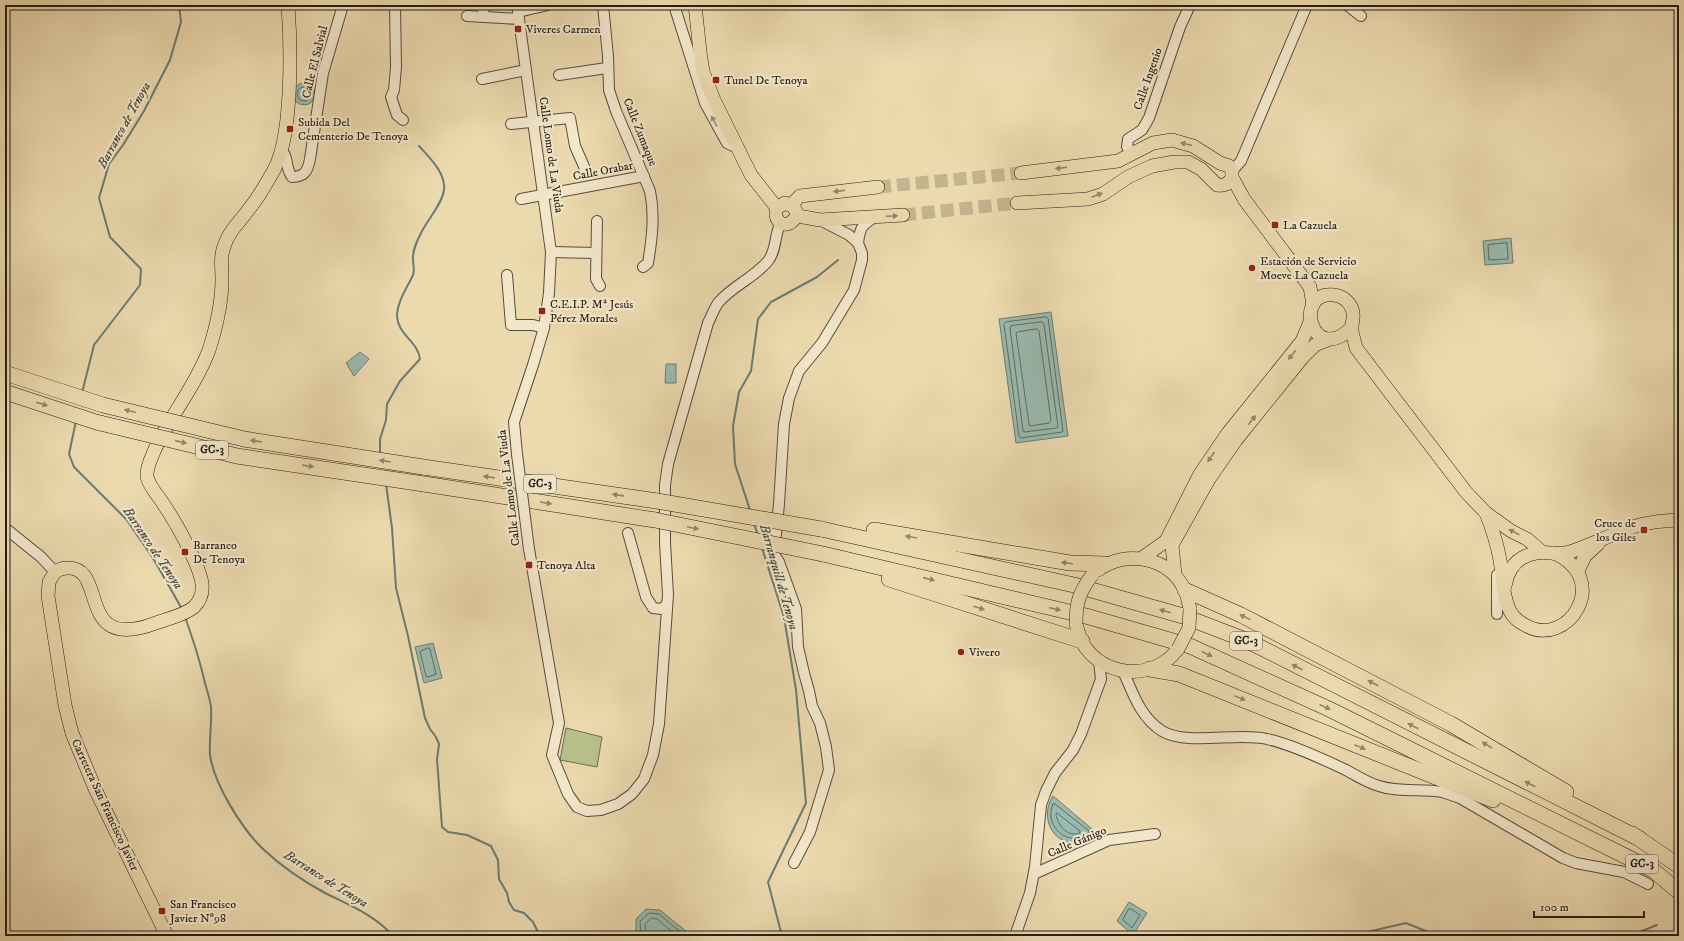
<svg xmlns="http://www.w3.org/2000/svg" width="1684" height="941" font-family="'IM FELL DW Pica',serif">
<rect width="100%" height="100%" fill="#ecdaaf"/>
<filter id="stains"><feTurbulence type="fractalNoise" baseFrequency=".005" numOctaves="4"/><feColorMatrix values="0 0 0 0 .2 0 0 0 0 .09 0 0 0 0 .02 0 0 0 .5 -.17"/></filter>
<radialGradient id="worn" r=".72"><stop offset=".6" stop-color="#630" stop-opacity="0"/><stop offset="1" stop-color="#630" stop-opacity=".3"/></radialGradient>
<!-- green -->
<polygon fill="#b7c08b" stroke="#6e6f50" points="566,728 602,737 597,767 560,760"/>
<!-- water -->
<g fill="#99baaf" stroke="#6b7c71">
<circle cx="304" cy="94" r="11"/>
<polygon points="1511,238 1513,263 1485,265 1483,241"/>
<polygon points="1051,312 1068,436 1016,443 999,319"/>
<polygon points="360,352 369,359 354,376 346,363"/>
<polygon points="666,364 676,364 676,383 665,383"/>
<polygon points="433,643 442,678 424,683 415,647"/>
<path d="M1053 796 1098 834C1090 839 1081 845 1072 843 1049 840 1041 814 1053 796Z"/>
<polygon points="1129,902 1147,913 1133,935 1117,921"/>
<polygon points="646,909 660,910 692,936 638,936 636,932 636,919"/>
</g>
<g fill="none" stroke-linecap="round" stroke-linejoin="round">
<!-- shore -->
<g stroke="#5f6c62" stroke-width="1">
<circle cx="304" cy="94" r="7"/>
<polygon points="1507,243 1508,259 1489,260 1488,245"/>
<polygon points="1046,317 1048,318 1063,431 1062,432 1021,438 1019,436 1004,324 1006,322"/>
<polygon points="1042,322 1044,324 1058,427 1056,428 1025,432 1023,431 1010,328 1011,326"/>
<polygon points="1037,329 1039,331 1051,421 1049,423 1030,426 1029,424 1016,333 1018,332"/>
<polygon points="428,648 430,649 436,674 428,677 426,676 420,652"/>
<path d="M1053 804H1055L1089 831V834C1068 848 1043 826 1053 804Z"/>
<path d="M1057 813 1080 831V833C1067 837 1059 827 1056 815Z"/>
<polygon points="1129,909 1131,909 1140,915 1132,928 1123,920"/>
<polyline points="641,936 640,921 649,913 659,914 685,936"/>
<polyline points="646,936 645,924 651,918 657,919 677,936"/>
</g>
<!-- stream -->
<g stroke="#6b7c71" stroke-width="2">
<polyline points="82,393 94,345 140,285 141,269 110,237 99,198 109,164 123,145 144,111 170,60 181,22 179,5"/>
<polyline points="76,421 69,454 74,467 126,519 153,558 182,609"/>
<path d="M380 454V439L386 420 387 404 400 381 420 359C418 341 396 334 397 314 398 300 407 288 413 275 415 269 413 265 413 260 412 250 418 239 422 231 429 218 442 204 444 190 446 173 429 157 419 146"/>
<polyline points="386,484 392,528 396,588 408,636 425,718 430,729 436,737 439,744 437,759 442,827 448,832 467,835 491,846 498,860 499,879 507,893 509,902 514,910 524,913 533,922 540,936"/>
<polyline points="750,510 735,464 733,426 739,392 751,371 758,319 771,302 817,277 838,260"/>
<polyline points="754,524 758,535"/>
<polyline points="762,548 784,617 796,690 806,803 768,882 782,936"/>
<path d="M185 617C193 639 200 661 205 683 207 691 210 699 211 707 212 723 209 739 210 755 214 784 242 829 263 849 281 866 303 881 325 893 349 905 375 915 393 936"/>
<polyline points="1350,936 1406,923 1438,936"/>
<polyline points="1629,936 1657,925"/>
</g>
<!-- major-tunnel -->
<g stroke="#c4b490" stroke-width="13" stroke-dasharray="13 6" stroke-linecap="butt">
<polyline points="878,187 1021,173"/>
<polyline points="903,215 1017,203"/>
</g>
<defs>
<g id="minor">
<polyline points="395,5 396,67 394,90 391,97 397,115 403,120"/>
<path d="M603 5 608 56 609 90 616 111 650 191C655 215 652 239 648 263L643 267"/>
<polyline points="674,5 705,103 727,143 739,149"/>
<polyline points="1347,5 1361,16"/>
<polyline points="518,12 548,5"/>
<polyline points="467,16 519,19"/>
<polyline points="483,17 484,5"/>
<polyline points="559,75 607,68"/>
<polyline points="482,79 526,70"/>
<polyline points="511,124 570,118 575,146 586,171"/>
<path d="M281 149C290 159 284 166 292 177 305 177 308 170 310 159L323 73 343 5"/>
<polyline points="1133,153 1127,147 1128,139 1142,130 1149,118 1180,27 1190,5"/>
<polyline points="1232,171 1241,161 1307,5"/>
<polyline points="521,199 644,176"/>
<path d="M820 220 849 235 858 243C860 227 862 225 875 217"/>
<polyline points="597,221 596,279 600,286"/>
<polyline points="551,252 596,253"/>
<polyline points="507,275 511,325 533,325 544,328"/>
<polyline points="517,454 514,422 533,365 544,328 549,293 551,252 517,5"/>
<polyline points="5,528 41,557 55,572"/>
<polyline points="628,533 646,597 653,608 662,609 666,605"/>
<path d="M529 549 559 723 552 755 568 794 577 807 587 811 601 810 618 804 632 794 644 779 653 755 659 724 668 595 665 543V485L668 464 708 323C711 317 714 309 718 303 732 286 754 278 768 261 777 250 774 234 781 223"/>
<polyline points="1497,575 1497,614"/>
<path d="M1123 671C1133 693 1140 717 1162 731 1186 746 1238 732 1267 739 1290 744 1325 760 1346 770 1357 776 1368 783 1379 786 1399 793 1422 788 1443 792 1448 794 1454 796 1460 798L1563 858 1576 863 1624 872 1648 884"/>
<polyline points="794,863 810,832 829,770 826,747 820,723 812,706 809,691 804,673 798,647 796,609 779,562 774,554 779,504 784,424 789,398 799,371 822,343 854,290 862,260 862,253 858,243"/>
<polyline points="1034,874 1109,840 1155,834"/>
<polyline points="1015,936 1030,893 1035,867 1041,805 1046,791 1055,773 1073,750 1081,734 1101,679 1099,661"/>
</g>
<g id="major">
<polyline points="695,5 700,52 703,72 714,100 751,175 777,208"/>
<polyline points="1021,173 1118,161 1153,143 1172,140 1193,146 1220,163 1229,166 1232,171 1232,177 1244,199 1310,287 1313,305"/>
<path d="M785 203 794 207 798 216C795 218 793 221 790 223 780 228 773 217 777 208Z"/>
<path d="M1017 203 1088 199 1103 194 1128 177 1152 166 1174 162H1188L1201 169 1217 185C1224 186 1229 184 1232 177"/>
<polyline points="791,205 800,196 878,187"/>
<polyline points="798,216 820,220 903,215"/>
<path d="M1352 327C1313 368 1291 291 1334 295 1342 296 1349 301 1352 309 1355 315 1352 320 1352 327 1351 333 1355 341 1356 348L1466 492 1486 513 1511 531 1527 539 1542 552"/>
<path d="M1486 513C1492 528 1497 543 1500 560 1503 576 1502 596 1510 611 1513 617 1519 622 1525 625 1568 650 1613 579 1554 553"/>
<polyline points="1142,558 1166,541 1200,474 1228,433 1302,341 1310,322"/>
<path d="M1098 570C1126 549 1171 557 1185 591 1188 596 1188 603 1190 609"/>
<polyline points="1578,571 1585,556 1598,544"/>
<polyline points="1175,575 1172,545 1209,479 1236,440 1303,357 1315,345 1330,339"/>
<path d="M1505 586C1507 575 1512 564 1522 558 1542 547 1553 557 1570 552 1591 545 1610 535 1630 528 1646 522 1663 521 1679 520"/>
<path d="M1076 624C1078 630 1079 636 1082 642 1099 672 1139 681 1167 660 1171 658 1174 653 1178 649"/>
<path d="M167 936 96 791 72 733 65 705 48 596 49 582 55 572C58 570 63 568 67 568 109 566 74 654 156 623 167 619 185 615 194 607 200 601 203 593 202 584 200 565 175 521 164 505 158 495 150 488 147 477 146 467 152 457 155 449 171 415 196 385 209 350 216 328 222 303 222 280 222 263 219 256 227 239 232 228 242 219 249 209 259 197 266 184 274 170 293 135 291 46 288 5"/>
</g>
<g id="highway">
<polyline points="423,467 657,501"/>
<polyline points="424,484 655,520"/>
<polyline points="821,529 1074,585 1183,616 1248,641 1640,839"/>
<polyline points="874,530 1070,563 1106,564"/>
<polyline points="823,554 1086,616 1190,646 1329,709 1619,853 1653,870 1679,892"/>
<polyline points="889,579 1082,641"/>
<polyline points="1185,590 1241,615 1451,724 1566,792"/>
<polyline points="1150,669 1179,674 1493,800"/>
<polyline points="1632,834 1679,866"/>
</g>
</defs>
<!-- minor casing -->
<use href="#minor" stroke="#574d3c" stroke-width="12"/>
<!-- major casing -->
<use href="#major" stroke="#251e15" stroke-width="14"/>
<!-- highway casing -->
<use href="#highway" stroke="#251e15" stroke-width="16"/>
<!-- minor -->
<use href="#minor" stroke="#f3e7cb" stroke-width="10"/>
<!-- major -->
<use href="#major" stroke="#ecdaaf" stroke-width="13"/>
<!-- highway -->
<use href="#highway" stroke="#ecdaaf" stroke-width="15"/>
<defs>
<polyline id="minor-bridge" points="517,454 529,549"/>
<g id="major-bridge">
<path d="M1076 624C1076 602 1079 593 1092 575"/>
<polyline points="1178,649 1189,628 1190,609"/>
</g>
<g id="highway-bridge">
<polyline points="5,373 103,405 244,439 423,467"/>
<polyline points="5,392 96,422 237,456 424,484"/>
<polyline points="657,501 821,529"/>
<polyline points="655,520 823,554"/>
</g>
</defs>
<!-- minor-bridge casing -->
<use href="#minor-bridge" stroke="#574d3c" stroke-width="12" stroke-linecap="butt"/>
<!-- major-bridge casing -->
<use href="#major-bridge" stroke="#251e15" stroke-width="14" stroke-linecap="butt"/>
<!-- highway-bridge casing -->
<use href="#highway-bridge" stroke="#251e15" stroke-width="16" stroke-linecap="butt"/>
<!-- minor-bridge -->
<use href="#minor-bridge" stroke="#f3e7cb" stroke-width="10"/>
<!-- major-bridge -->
<use href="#major-bridge" stroke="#ecdaaf" stroke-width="13"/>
<!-- highway-bridge -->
<use href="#highway-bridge" stroke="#ecdaaf" stroke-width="15"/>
</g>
<!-- one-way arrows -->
<defs><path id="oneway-solid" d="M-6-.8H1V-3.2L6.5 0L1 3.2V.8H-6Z"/></defs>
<use fill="#968d79" href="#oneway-solid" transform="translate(714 121) rotate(-119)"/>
<g fill="#92856a">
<use href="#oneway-solid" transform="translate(1186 144) rotate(-166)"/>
<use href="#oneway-solid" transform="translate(1061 168) rotate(173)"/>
<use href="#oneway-solid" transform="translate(839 191) rotate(173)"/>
<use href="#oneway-solid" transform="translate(1097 195) rotate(-21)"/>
<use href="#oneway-solid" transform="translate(892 216) rotate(-3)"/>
<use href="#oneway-solid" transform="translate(1292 355) rotate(129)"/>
<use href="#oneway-solid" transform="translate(42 404) rotate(18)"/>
<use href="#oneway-solid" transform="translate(130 411) rotate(-166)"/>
<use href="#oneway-solid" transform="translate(1252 420) rotate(-51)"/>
<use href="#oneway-solid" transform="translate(256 441) rotate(-171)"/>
<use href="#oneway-solid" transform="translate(181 442) rotate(13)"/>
<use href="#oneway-solid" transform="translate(1211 457) rotate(124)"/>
<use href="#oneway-solid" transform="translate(385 461) rotate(-171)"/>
<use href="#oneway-solid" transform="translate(308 466) rotate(9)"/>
<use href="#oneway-solid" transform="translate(489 477) rotate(-172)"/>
<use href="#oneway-solid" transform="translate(618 495) rotate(-172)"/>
<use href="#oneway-solid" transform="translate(546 503) rotate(9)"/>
<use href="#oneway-solid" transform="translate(693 528) rotate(12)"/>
<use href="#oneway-solid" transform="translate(1514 532) rotate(-152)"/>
<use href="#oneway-solid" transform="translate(911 537) rotate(-170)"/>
<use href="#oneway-solid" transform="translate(1067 563) rotate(-173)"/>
<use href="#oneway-solid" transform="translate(929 579) rotate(13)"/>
<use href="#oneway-solid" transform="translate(979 608) rotate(18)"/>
<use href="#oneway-solid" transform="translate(1055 609) rotate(13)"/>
<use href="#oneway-solid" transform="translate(1165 611) rotate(-164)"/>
<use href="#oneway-solid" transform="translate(1245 617) rotate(-154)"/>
<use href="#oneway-solid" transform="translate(1207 654) rotate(24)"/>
<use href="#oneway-solid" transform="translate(1297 667) rotate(-153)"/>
<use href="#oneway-solid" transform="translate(1373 683) rotate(-153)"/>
<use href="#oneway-solid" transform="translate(1240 698) rotate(22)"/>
<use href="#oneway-solid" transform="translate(1325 707) rotate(25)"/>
<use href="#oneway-solid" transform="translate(1413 726) rotate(-153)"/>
<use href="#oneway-solid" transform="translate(1487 745) rotate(-149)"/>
<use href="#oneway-solid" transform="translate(1360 747) rotate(22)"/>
<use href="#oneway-solid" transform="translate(1530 784) rotate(-153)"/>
</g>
<!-- markers -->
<g fill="#8f2418" stroke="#f3e7cb" stroke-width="1.5">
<rect x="514" y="25" width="8" height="8" rx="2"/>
<rect x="712" y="76" width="8" height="8" rx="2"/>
<rect x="286" y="125" width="8" height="8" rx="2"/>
<rect x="1271" y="221" width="8" height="8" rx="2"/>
<circle cx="1252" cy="268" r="4"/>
<rect x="538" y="307" width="8" height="8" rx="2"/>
<rect x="1640" y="526" width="8" height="8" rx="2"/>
<rect x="181" y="548" width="8" height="8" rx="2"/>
<rect x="525" y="561" width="8" height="8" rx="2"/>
<circle cx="961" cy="652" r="4"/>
<rect x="158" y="907" width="8" height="8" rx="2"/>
</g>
<g text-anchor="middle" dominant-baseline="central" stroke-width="4" stroke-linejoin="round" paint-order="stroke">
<!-- shield labels -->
<g fill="#f3e7cb" stroke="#635a4c" stroke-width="1">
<rect x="196" y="441" width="32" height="18" rx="3"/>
<rect x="524" y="475" width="32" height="18" rx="3"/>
<rect x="1230" y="632" width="32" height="18" rx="3"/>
<rect x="1626" y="855" width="32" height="18" rx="3"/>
</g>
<g font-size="11" font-weight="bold" fill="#251e15">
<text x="212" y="450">GC-3</text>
<text x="540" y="484">GC-3</text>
<text x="1246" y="641">GC-3</text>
<text x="1642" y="864">GC-3</text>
</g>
<!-- poi labels -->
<g font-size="12" fill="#251e15" stroke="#f3e7cb" text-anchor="start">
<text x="526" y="29">Viveres Carmen</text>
<text x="724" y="80">Tunel De Tenoya</text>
<text x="298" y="122">Subida Del<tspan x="298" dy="14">Cementerio De Tenoya</tspan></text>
<text x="1283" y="225">La Cazuela</text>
<text x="1260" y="261">Estación de Servicio<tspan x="1260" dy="14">Moeve La Cazuela</tspan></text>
<text x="550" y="304">C.E.I.P. Mª Jesús<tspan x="550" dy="14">Pérez Morales</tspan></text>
<text x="1636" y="523" text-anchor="end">Cruce de<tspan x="1636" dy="14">los Giles</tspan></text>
<text x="193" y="545">Barranco<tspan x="193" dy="14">De Tenoya</tspan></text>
<text x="537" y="565">Tenoya Alta</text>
<text x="969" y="652">Vivero</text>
<text x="170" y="904">San Francisco<tspan x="170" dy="14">Javier Nº98</tspan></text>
</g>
<!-- street labels -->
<g font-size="12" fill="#251e15" stroke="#f3e7cb">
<text transform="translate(315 62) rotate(-76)">Calle El Salvial</text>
<text transform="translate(1148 79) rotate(-71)">Calle Ingenio</text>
<text transform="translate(640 132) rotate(68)">Calle Zumaque</text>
<text transform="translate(551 155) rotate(82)">Calle Lomo de La Viuda</text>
<text transform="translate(603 171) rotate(-11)">Calle Orabar</text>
<text transform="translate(509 488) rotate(-97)">Calle Lomo de La Viuda</text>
<text transform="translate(105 805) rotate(65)">Carretera San Francisco Javier</text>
<text transform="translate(1077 842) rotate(-23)">Calle Gánigo</text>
</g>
<!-- water labels -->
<g font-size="13" font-style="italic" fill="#484d43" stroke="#f3e7cb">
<text transform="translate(124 125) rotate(-61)">Barranco de Tenoya</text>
<text transform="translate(153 548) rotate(56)">Barranco de Tenoya</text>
<text transform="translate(779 577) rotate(74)">Barranquill de Tenoya</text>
<text transform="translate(326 879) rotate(32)">Barranco de Tenoya</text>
</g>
</g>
<!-- margin -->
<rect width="1684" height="941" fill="none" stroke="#ecdaaf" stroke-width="20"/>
<rect x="6" y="6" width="1672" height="929" fill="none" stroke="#251e15" stroke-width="2"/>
<rect x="10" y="10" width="1664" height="921" fill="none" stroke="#251e15"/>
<!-- scale -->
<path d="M1534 911v6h110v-6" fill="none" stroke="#251e15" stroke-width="2"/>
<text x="1540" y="911" font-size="12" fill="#251e15" stroke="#f3e7cb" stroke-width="3" paint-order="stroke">100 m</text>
<rect width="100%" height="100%" filter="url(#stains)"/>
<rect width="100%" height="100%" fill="url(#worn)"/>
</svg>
